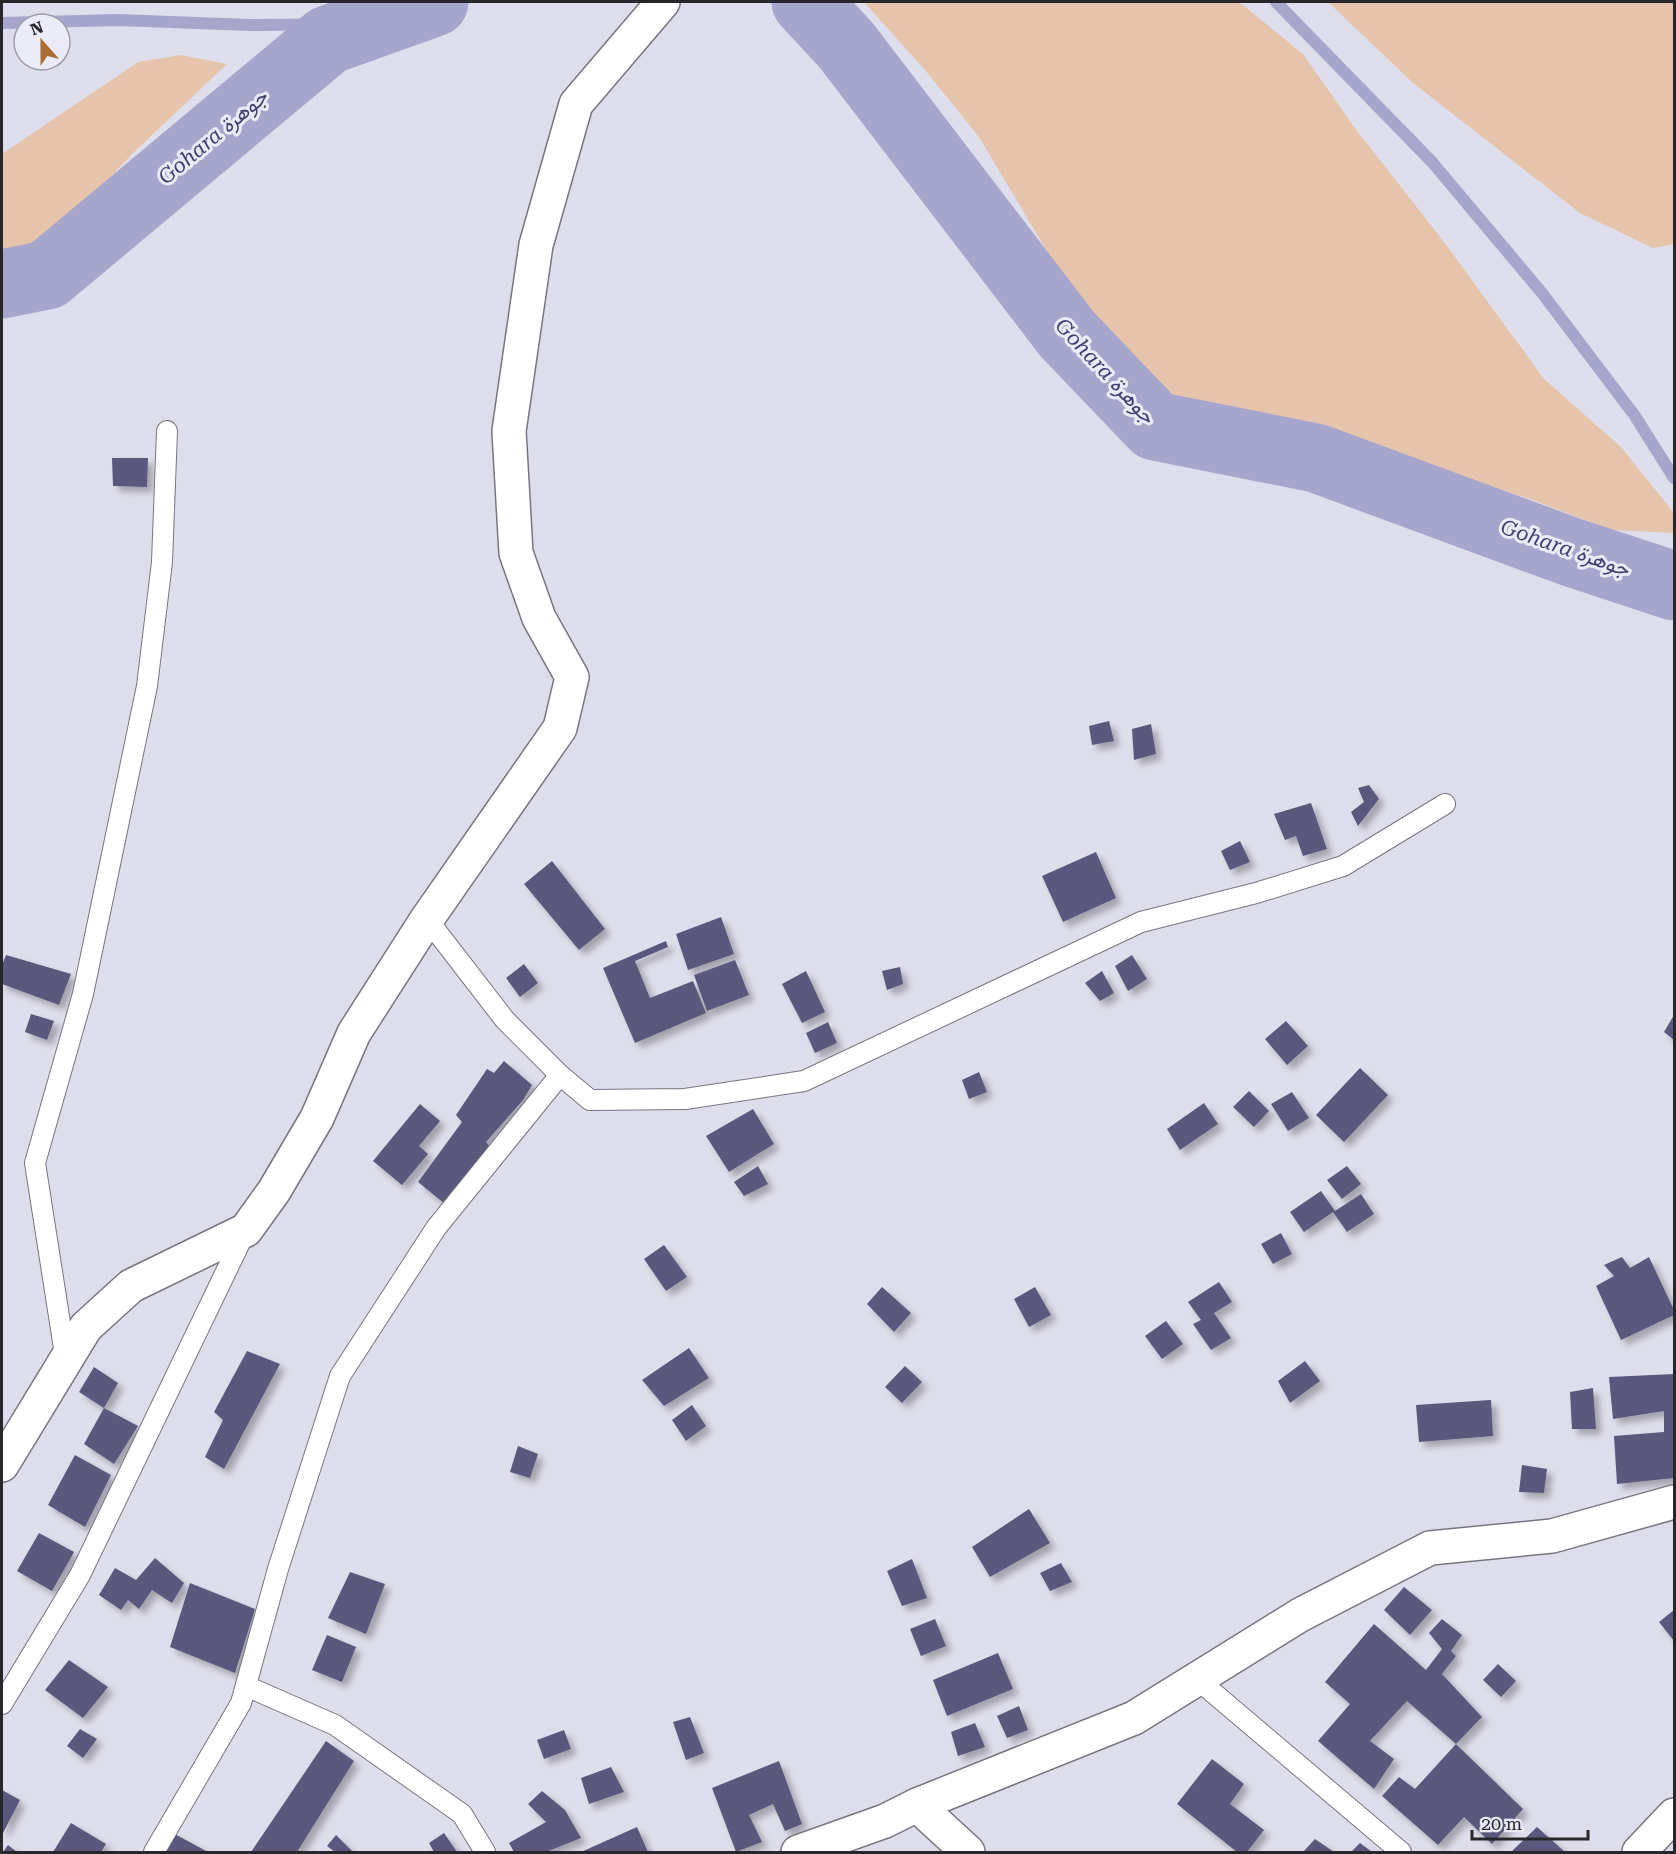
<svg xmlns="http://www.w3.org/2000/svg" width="1676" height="1854" font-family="'Roboto Serif',Vazirmatn,serif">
<defs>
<filter id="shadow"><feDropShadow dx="5.5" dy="5.5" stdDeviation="3" flood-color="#0004"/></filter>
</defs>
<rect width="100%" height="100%" fill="#deddeb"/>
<!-- green -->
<g fill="#e5c4ab">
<polygon points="864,2 1239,2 1303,54 1354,127 1441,238 1544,379 1621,447 1674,513 1674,533 1611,530 1530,499 1331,434 1233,412 1167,393 1075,298 979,137 925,70"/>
<polygon points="1328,2 1674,2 1674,244 1653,248 1580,213 1413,83"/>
<polygon points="181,55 227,64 132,154 37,255 2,262 2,154 138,62"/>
</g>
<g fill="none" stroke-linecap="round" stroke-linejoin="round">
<!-- stream -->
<g stroke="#a6a5cc" stroke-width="12">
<polyline points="1276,2 1432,162 1542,293 1635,416 1674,478"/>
<polyline points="2,23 118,20 250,25 373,24"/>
</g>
<!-- river -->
<g stroke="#a6a5cc" stroke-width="69">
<polyline points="806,2 846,45 1067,334 1155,426 1316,458 1571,552 1674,586"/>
<polyline points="2,284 47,275 328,40 434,2"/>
</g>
</g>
<!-- building -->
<g fill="#5a587b" filter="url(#shadow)">
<polygon points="112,458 148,458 147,487 113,486"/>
<polygon points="1109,721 1114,741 1092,745 1089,726"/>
<polygon points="1151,724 1156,754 1134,760 1132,729"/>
<polygon points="1369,785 1379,799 1358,826 1351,812 1364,802 1358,788"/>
<polygon points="1311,803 1327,849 1303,856 1296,836 1285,840 1274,814"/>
<polygon points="1240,841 1250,862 1230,870 1221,851"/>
<polygon points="1096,852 1116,898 1063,922 1042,876"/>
<polygon points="552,861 605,929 579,950 524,884"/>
<polygon points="721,917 734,954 688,970 676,934"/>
<polygon points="666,941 668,947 635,961 650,998 693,981 706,1013 635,1043 603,968"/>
<polygon points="6,955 71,974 59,1005 2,984 2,965"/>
<polygon points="1132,955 1147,979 1128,991 1115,966"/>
<polygon points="735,960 749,995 707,1011 694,975"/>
<polygon points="524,964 538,983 520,997 506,978"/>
<polygon points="900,967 903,984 887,990 882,971"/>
<polygon points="806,971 825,1012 802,1023 782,984"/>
<polygon points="1102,971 1114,993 1100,1001 1085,983"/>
<polygon points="31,1014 54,1021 47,1040 25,1032"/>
<polygon points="1674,1015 1674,1040 1664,1032"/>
<polygon points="1286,1021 1308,1046 1287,1065 1265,1039"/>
<polygon points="828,1022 837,1043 815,1053 806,1033"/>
<polygon points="504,1061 532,1085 523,1100 486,1142 491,1148 445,1204 418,1182 462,1122 456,1115 487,1069 494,1073"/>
<polygon points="1360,1068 1388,1095 1344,1142 1316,1115"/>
<polygon points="979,1072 987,1092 969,1099 962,1080"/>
<polygon points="1249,1091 1269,1111 1254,1127 1233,1107"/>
<polygon points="1292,1092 1309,1118 1288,1131 1271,1104"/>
<polygon points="1204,1103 1218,1124 1180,1150 1167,1129"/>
<polygon points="420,1104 440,1121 419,1146 428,1154 402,1185 373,1161"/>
<polygon points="753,1109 774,1144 729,1172 706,1136"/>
<polygon points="758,1166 768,1184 744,1196 734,1182"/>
<polygon points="1347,1166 1361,1184 1342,1199 1327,1180"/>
<polygon points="1321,1191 1335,1211 1361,1194 1374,1214 1347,1232 1333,1212 1304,1232 1290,1212"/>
<polygon points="1281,1233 1292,1254 1273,1264 1261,1244"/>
<polygon points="664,1245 687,1277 666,1291 644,1259"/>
<polygon points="1622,1257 1630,1268 1649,1257 1674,1310 1674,1315 1621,1340 1596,1286 1614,1276 1604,1265"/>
<polygon points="1219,1282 1232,1302 1214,1313 1231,1338 1211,1350 1193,1324 1201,1320 1188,1302"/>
<polygon points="882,1287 911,1313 894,1332 867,1304"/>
<polygon points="1035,1287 1051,1315 1029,1327 1014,1299"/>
<polygon points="1166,1321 1183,1344 1162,1359 1145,1336"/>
<polygon points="689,1348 709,1378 664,1406 642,1380"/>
<polygon points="247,1351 280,1364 224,1469 205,1457 223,1420 214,1412"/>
<polygon points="1305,1361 1320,1381 1290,1403 1278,1381"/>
<polygon points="905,1366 922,1382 902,1403 885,1387"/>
<polygon points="94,1367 118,1383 104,1408 79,1392"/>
<polygon points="1674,1374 1674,1478 1617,1484 1614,1436 1664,1432 1664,1411 1613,1419 1609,1377"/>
<polygon points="1593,1388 1596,1429 1572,1429 1570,1392"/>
<polygon points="1491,1400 1493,1436 1419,1442 1416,1405"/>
<polygon points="692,1405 706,1426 686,1441 672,1420"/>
<polygon points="104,1408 138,1426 114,1464 84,1444"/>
<polygon points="518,1446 538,1454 530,1478 510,1472"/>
<polygon points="75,1455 111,1475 85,1527 48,1505"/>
<polygon points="1522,1465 1547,1469 1544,1493 1519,1492"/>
<polygon points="1029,1509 1050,1543 990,1577 972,1547"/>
<polygon points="39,1533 74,1552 52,1591 17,1571"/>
<polygon points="155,1558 184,1583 172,1603 152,1590 139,1609 128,1600 121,1610 99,1595 115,1568 136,1580"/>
<polygon points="912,1559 927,1598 902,1606 887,1571"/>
<polygon points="1061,1563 1072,1582 1050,1591 1040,1573"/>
<polygon points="350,1572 385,1584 366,1634 328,1618"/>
<polygon points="190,1583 255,1609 235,1673 170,1647"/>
<polygon points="1404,1587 1432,1610 1410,1635 1384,1610"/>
<polygon points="1674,1610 1674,1641 1659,1622"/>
<polygon points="935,1619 946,1646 921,1656 910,1629"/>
<polygon points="1442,1619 1462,1635 1451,1651 1456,1656 1442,1674 1482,1717 1456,1744 1407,1701 1370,1741 1394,1759 1374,1789 1318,1741 1350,1704 1325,1682 1374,1624 1426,1670 1442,1649 1429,1633"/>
<polygon points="327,1635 356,1647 342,1682 312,1670"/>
<polygon points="998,1653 1013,1689 947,1716 933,1680"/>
<polygon points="69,1660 108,1687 83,1718 45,1690"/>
<polygon points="1498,1664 1516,1681 1501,1697 1483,1680"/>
<polygon points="1019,1706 1028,1730 1007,1738 997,1716"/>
<polygon points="690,1717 704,1753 686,1760 673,1722"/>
<polygon points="975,1723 985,1747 958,1756 951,1732"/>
<polygon points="80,1729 97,1739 83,1758 67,1746"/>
<polygon points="564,1730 571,1749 544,1759 537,1740"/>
<polygon points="326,1741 354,1761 297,1852 251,1852"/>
<polygon points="1456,1744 1523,1809 1492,1844 1464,1817 1438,1845 1382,1796 1399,1777 1415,1789"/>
<polygon points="1212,1759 1244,1784 1230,1804 1264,1830 1247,1852 1237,1852 1177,1804"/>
<polygon points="779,1761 802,1824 785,1831 773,1804 749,1815 762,1842 736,1852 712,1788"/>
<polygon points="611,1767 624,1792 589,1804 581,1778"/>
<polygon points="2,1790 20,1800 2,1835"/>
<polygon points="542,1791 565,1810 581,1838 546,1852 514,1852 509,1843 546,1822 528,1804"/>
<polygon points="71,1823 106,1844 101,1852 53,1852"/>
<polygon points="637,1827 648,1852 581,1852"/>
<polygon points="1537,1827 1565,1852 1511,1852"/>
<polygon points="171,1832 208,1852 160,1852"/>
<polygon points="444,1833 457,1852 434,1852 429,1843"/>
<polygon points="336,1835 353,1852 335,1852 327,1846"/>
<polygon points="1315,1839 1334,1852 1303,1852"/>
<polygon points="1360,1843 1372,1852 1351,1852"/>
<polygon points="8,1845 17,1852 3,1852"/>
</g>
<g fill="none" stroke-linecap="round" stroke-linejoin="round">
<defs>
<g id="service">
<polyline points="560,1075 590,1100 685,1099 804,1081 1141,922 1256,893 1343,866 1445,804"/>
<polyline points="66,1361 35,1163 83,994 147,686 162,562 167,431"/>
<polyline points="1197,1679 1401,1852"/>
<polyline points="246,1686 335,1725 462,1814 485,1852"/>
<polyline points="2,1704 80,1575 246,1230"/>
<polyline points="154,1852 241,1703 278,1569 340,1376 436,1228 560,1075 505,1020 427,919"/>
</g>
<g id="minor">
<polyline points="2,1465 86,1327 131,1286 246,1230 274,1191 317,1118 354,1033 427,919 560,728 572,677 539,618 516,553 509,431 536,245 576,104 663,2"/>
<polyline points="917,1805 1134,1718 1300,1615 1430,1548 1552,1536 1674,1502"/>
<polyline points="798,1852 885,1821 917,1805 968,1852"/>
<polyline points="1639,1852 1674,1815"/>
</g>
</defs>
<!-- service casing -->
<use href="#service" stroke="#767682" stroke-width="22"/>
<!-- minor casing -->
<use href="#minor" stroke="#767682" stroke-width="36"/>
<!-- service -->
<use href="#service" stroke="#fff" stroke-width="20"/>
<!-- minor -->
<use href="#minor" stroke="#fff" stroke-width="33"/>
</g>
<g text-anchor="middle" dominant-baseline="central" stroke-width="6" stroke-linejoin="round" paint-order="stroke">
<!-- water labels -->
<g font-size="21" font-style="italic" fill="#433e72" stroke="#ebebf8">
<text transform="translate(213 137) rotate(-40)">Gohara جوهرة</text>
<text transform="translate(1105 371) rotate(47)">Gohara جوهرة</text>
<text transform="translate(1565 548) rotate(19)">Gohara جوهرة</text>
</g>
</g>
<!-- border -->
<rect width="1676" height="1854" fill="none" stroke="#26262b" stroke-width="6"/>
<!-- north arrow -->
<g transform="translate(42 42) rotate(339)"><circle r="28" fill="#ebebf8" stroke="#9c9ca6" stroke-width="1.5"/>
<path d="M0-4.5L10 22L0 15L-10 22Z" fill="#ab6d33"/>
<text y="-9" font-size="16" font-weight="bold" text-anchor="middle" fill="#26262b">N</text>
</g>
<!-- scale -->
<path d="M1472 1830v9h116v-9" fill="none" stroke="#26262b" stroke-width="3"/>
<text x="1481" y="1830" font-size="18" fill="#26262b" stroke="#ebebf8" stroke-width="4.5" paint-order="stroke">20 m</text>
</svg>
